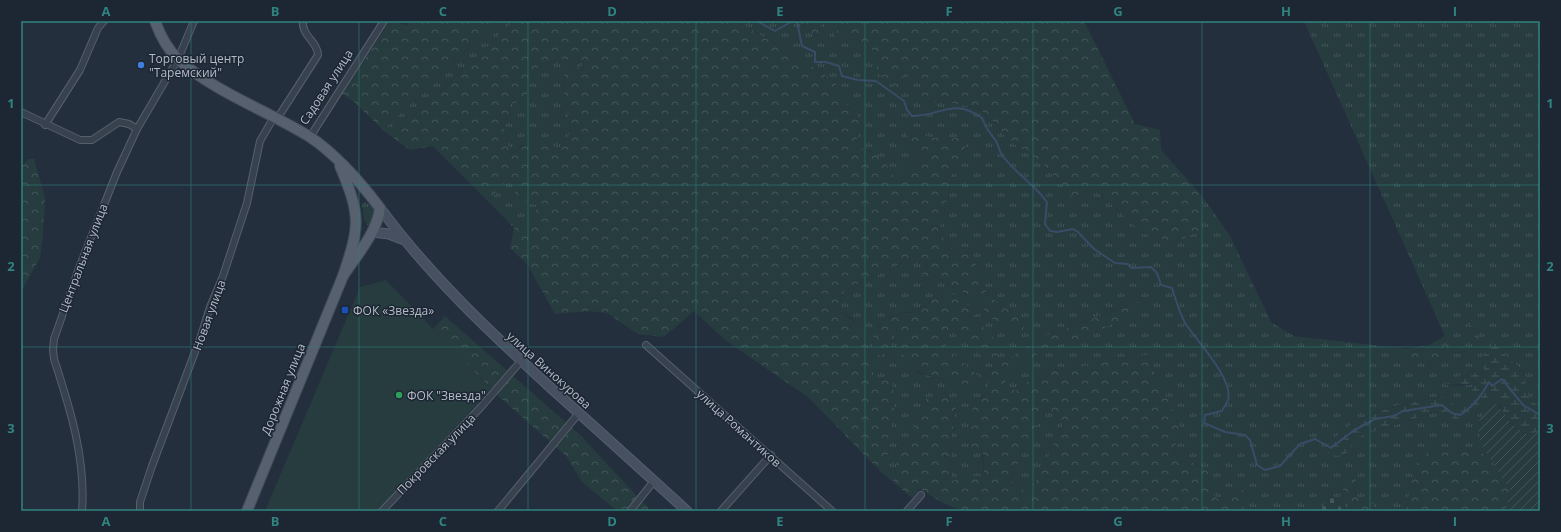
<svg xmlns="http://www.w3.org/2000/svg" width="1561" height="532" font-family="'Open Sans',sans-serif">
<defs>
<pattern id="grass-tufts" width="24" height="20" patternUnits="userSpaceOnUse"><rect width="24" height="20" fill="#263c3f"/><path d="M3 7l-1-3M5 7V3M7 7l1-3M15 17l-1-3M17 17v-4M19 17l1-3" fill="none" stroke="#435659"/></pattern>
<pattern id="forest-crowns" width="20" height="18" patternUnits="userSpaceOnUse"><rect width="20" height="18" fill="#263c3f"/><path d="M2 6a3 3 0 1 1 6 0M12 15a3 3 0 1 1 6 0" fill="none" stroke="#435659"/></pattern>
<pattern id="wetland-marsh" width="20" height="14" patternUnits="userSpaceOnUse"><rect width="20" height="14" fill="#263c3f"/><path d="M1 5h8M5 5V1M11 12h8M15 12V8" fill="none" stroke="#435659"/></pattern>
<pattern id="cemetery-stones" width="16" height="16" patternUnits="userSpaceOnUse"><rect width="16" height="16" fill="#263c3f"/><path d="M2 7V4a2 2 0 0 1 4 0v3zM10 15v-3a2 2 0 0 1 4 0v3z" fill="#435659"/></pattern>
<pattern id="garden-furrows" width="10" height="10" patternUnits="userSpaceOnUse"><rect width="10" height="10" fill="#263c3f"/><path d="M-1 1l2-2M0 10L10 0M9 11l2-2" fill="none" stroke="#435659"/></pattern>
</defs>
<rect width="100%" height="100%" fill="#242f3e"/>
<!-- grass -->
<g fill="url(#grass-tufts)" fill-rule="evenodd">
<polygon points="497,21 514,21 392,137 383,130"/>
<path d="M737 21H799L810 33 817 36 823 21H841L834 38 858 40 877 53 902 92 903 73 925 81 919 101 951 103 977 108 993 121 1007 139 1040 161 1074 199 1092 187 1143 233 1174 243 1200 230 1203 197 1230 236 1271 322 1294 336 1408 349 1429 345 1445 336 1304 21H1540V407C1517 391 1532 385 1520 369 1517 364 1510 361 1506 356 1502 352 1500 345 1497 340L1485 371 1454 377 1446 385 1458 386 1476 384 1468 398 1458 407 1442 397C1409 401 1360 412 1336 437 1332 441 1330 448 1327 453L1357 437 1436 412 1445 417 1477 410 1493 391 1499 394 1500 408 1491 402 1480 443 1490 456 1457 447 1414 466 1406 511H1375L1368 502 1361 503 1353 488 1356 477 1353 468 1350 511H1343L1333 496 1319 511H1243L1247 493 1242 490 1235 495 1217 499 1210 490 1208 472 1193 463 1179 462 1174 451 1180 428 1154 371 1149 355C1134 357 1119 357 1105 360 1084 364 1073 376 1050 368L1033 377 1016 391 1006 387 1005 376 1018 366 1049 347 1082 338 1091 333 1142 300 1040 338 985 374 990 391 977 400 984 476H966L953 482C947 456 953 429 957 403L919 413 908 439 895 450 897 464 893 482 878 469 888 454 891 427 854 321 838 308 844 291 915 256 929 262 920 281 935 277 977 300 990 318 1003 307 987 294 971 252 954 254 951 243 938 234 956 164 971 137 943 139 906 133 920 158 896 181 871 151 854 147 857 114 845 103 836 84 822 72ZM936 295 978 313 965 320 975 351 965 340 950 330 942 338 948 349 967 366 957 389 947 381 916 372 901 329H897L890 347 880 357 877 327 891 317 907 312H917L927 305ZM1470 317 1480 343 1465 352 1452 353 1437 363 1415 362 1399 356C1414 351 1433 345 1449 345 1461 345 1460 351 1474 346L1475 340Z"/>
<polygon points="559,59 584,61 583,66 565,72 562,82 571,131 561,149 523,145 510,154 504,127 511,104 527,100 527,81 536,69"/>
<polygon points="512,177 538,205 531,220 514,228 489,202 499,187"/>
<path d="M364 202C377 205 375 215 372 225H367L364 219 362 204Z"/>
<polygon points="1044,411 1057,413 1064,423 1030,494 1020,488 1010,480"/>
</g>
<!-- forest -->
<g fill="url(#forest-crowns)" fill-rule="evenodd">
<polygon points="390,21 407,25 410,21 497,21 383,130 353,101 342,94"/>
<path d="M514 21H737L822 72 836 84 845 103 857 114 862 126 854 146C880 154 883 158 896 180L920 158 906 133 943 139 971 137 956 164 938 234 951 243 954 254 971 252 987 294 1020 319 1025 331 1015 329 990 318 977 300 935 277 919 281 929 262 915 256 844 291 838 308 868 335 874 378 892 381 895 399 888 454 878 469 808 397 725 340 694 311 664 337 638 334 607 313 589 311 555 314 527 264 510 248 514 228 531 220 538 206 516 197 512 177 499 187 489 202 433 146 410 150 392 137ZM559 59 584 61 583 66 565 72 562 82 571 131 561 149C537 139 532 140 510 154L504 127 511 104 527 100V81L536 69Z"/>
<polygon points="799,21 823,21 817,36 810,33"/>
<polygon points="841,21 1084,21 1135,124 1160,130 1161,150 1203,197 1201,230 1174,243 1143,233 1092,187 1074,199 1040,161 1007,139 993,121 978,108 951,103 918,101 924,81 903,73 902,93 877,73 877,53 858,40 834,38"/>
<polygon points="28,159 34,159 45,198 43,233 40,258 23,288 21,298 21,214 23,183 21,168"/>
<path d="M955 294 978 313 965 320 987 329 1001 350 997 356 987 360C974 350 964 339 950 331L942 338 948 349 979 377 974 386 957 389 947 381 916 371 909 364 898 348 901 329H897L890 347 880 357C862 334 882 318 905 313 909 312 914 313 918 311 925 308 931 301 936 295Z"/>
<path d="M1143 300 1128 317 1082 338 1049 347 1018 366 1005 376 1006 387 1016 391 1033 377 1050 368C1073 376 1084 363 1105 360 1119 357 1134 357 1149 355L1154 371 1171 406 1180 429 1174 451 1179 462 1193 463 1208 472 1210 490 1217 499 1235 495 1242 490 1247 493 1243 511H963L943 503 920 489 912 498 893 482 897 464 895 450 908 439 919 413 927 398 941 396 957 403C953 428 947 456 953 481L966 476H984L983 454 971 449V413L977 400 990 391 985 374 1040 338ZM1044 411 1057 413 1064 423 1030 494 1020 488 1010 480Z"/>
<polygon points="445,316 580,435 651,511 617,511 582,482 566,456 497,395 433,329"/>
<path d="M1469 316 1476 325 1480 343 1475 350 1452 353 1437 363 1415 362 1398 356C1414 352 1433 344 1450 345 1462 345 1461 351 1474 346L1475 340Z"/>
<polygon points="1457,447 1490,456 1510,490 1506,511 1406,511 1414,466 1431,449"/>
<path d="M1353 468 1359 472 1353 488 1361 503 1368 502 1373 504 1375 511H1350C1343 489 1337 489 1353 468Z"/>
</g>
<!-- wetland -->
<path fill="url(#wetland-marsh)" d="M1497 339C1500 345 1502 352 1506 356 1510 361 1516 364 1520 369 1532 385 1517 391 1540 407V432L1525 434C1508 422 1500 415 1499 394L1493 391 1477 410 1463 420 1445 417 1435 412 1357 437 1349 452 1338 456 1327 453C1330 448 1332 441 1336 437 1358 413 1411 401 1442 397L1458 407 1468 398 1475 384 1446 385 1454 377 1485 371 1480 359Z"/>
<!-- cemetery -->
<polygon fill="url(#cemetery-stones)" points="1333,496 1343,511 1319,511 1319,510"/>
<!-- garden -->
<polygon fill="url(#garden-furrows)" points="1491,402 1500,408 1511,424 1525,434 1540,432 1540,511 1506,511 1510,490 1480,443 1478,423"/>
<!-- pitch -->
<polygon fill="#263c3f" points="386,280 491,389 378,511 265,511 360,287"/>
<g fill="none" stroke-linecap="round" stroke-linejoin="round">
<!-- stream -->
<path stroke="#394c67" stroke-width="2" d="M757 21 775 31 791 22H797L802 46 815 52V62H826L839 66 842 76 858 80 876 81 904 101 907 110 912 116C941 116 953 97 982 118 986 130 989 131 996 141 999 146 999 151 1002 155 1015 173 1034 184 1047 202L1045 224 1050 231 1057 232 1073 229 1078 232 1094 249 1115 263 1128 264 1131 268 1151 267 1157 273 1161 285 1172 288C1176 301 1179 311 1185 323 1196 340 1234 379 1228 400 1227 403 1224 407 1222 411L1205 415 1204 423 1225 432 1245 435 1250 440 1257 465 1265 470 1280 466 1300 444 1315 439 1331 448 1353 431 1375 419 1394 416 1403 411 1442 405 1452 413 1460 415C1474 406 1481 396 1489 382L1492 386 1502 379 1523 405 1540 415"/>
<defs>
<g id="minor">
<polyline points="21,112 80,140 92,140 119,122 129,124 137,129"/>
<path d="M277 119 318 55C318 42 301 35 303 21"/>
<polyline points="45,125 80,70 98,28 104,21"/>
<polyline points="310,137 384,21"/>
<polyline points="646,345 832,511"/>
<path d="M82 511C86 459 70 408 54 359L53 350 54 339 79 268 117 172 137 129 178 59 194 21"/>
<polyline points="140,511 140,502 152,466 201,336 210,307 223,276 247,203 260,141 274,117"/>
<polyline points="382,511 481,407 521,361"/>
<polyline points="498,511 579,413"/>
<polyline points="630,511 654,481"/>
<polyline points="721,511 771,455"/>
<polyline points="907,511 921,495"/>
</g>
<g id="secondary">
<path d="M380 208C430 276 490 332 552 389 597 429 642 470 687 511"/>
<polyline points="372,232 389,234 402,239"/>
</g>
<g id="primary">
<path d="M155 21C160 35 168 50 179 60 213 91 270 112 310 137 337 155 361 183 380 208 377 233 356 256 343 276"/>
<path d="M247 511 343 276C360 225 361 216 340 166"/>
</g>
</defs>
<!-- minor casing -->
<use href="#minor" stroke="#565f6c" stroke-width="8"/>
<!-- secondary casing -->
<use href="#secondary" stroke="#565f6c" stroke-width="11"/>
<!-- primary casing -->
<use href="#primary" stroke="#414a57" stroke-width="12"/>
<!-- minor -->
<use href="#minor" stroke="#38414e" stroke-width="6"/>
<!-- secondary -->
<use href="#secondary" stroke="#465061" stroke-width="9"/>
<!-- primary -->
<use href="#primary" stroke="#56606e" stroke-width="10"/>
</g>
<!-- grid -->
<path fill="none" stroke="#308480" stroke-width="1" stroke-opacity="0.55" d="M191 21V511M359 21V511M528 21V511M696 21V511M865 21V511M1033 21V511M1202 21V511M1370 21V511M21 185H1540M21 347H1540"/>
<!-- markers -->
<circle fill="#3f7fe0" stroke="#1d2633" stroke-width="1.5" cx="141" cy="65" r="4"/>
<rect fill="#1a4fb4" stroke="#1d2633" stroke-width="1.5" x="341" y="306" width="8" height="8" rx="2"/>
<circle fill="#2e9e5b" stroke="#1d2633" stroke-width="1.5" cx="399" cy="395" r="4"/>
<g text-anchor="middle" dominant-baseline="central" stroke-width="3" stroke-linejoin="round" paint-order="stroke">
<!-- poi labels -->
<g font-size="12" fill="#b4bcc9" stroke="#1d2633" text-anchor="start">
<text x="149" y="58">Торговый центр<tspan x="149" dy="14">"Таремский"</tspan></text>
<text x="353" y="310">ФОК «Звезда»</text>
<text x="407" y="395">ФОК "Звезда"</text>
</g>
<!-- street labels -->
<g font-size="12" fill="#b4bcc9" stroke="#1d2633">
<text transform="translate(326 87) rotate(-57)">Садовая улица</text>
<text transform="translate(83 258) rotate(-69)">Центральная улица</text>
<text transform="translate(209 315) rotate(-70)">Новая улица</text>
<text transform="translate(549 370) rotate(42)">улица Винокурова</text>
<text transform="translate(283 389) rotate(-68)">Дорожная улица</text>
<text transform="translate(739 428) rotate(42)">улица Романтиков</text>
<text transform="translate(436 454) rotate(-46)">Покровская улица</text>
</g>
</g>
<!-- border -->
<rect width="1561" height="532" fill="none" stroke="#1d2633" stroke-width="44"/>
<rect x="22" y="22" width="1517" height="488" fill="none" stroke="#308480" stroke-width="1.5"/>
<g font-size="13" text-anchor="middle" font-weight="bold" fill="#308480">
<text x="106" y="16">A</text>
<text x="275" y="16">B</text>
<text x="443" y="16">C</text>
<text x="612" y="16">D</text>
<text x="780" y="16">E</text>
<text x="949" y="16">F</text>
<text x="1118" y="16">G</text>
<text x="1286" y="16">H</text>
<text x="1455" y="16">I</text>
<text x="11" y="108">1</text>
<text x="1550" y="108">1</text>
<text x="11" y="271">2</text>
<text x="1550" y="271">2</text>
<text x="11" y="433">3</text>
<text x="1550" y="433">3</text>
<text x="106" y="526">A</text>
<text x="275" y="526">B</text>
<text x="443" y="526">C</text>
<text x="612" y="526">D</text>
<text x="780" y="526">E</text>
<text x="949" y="526">F</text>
<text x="1118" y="526">G</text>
<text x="1286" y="526">H</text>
<text x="1455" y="526">I</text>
</g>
</svg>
